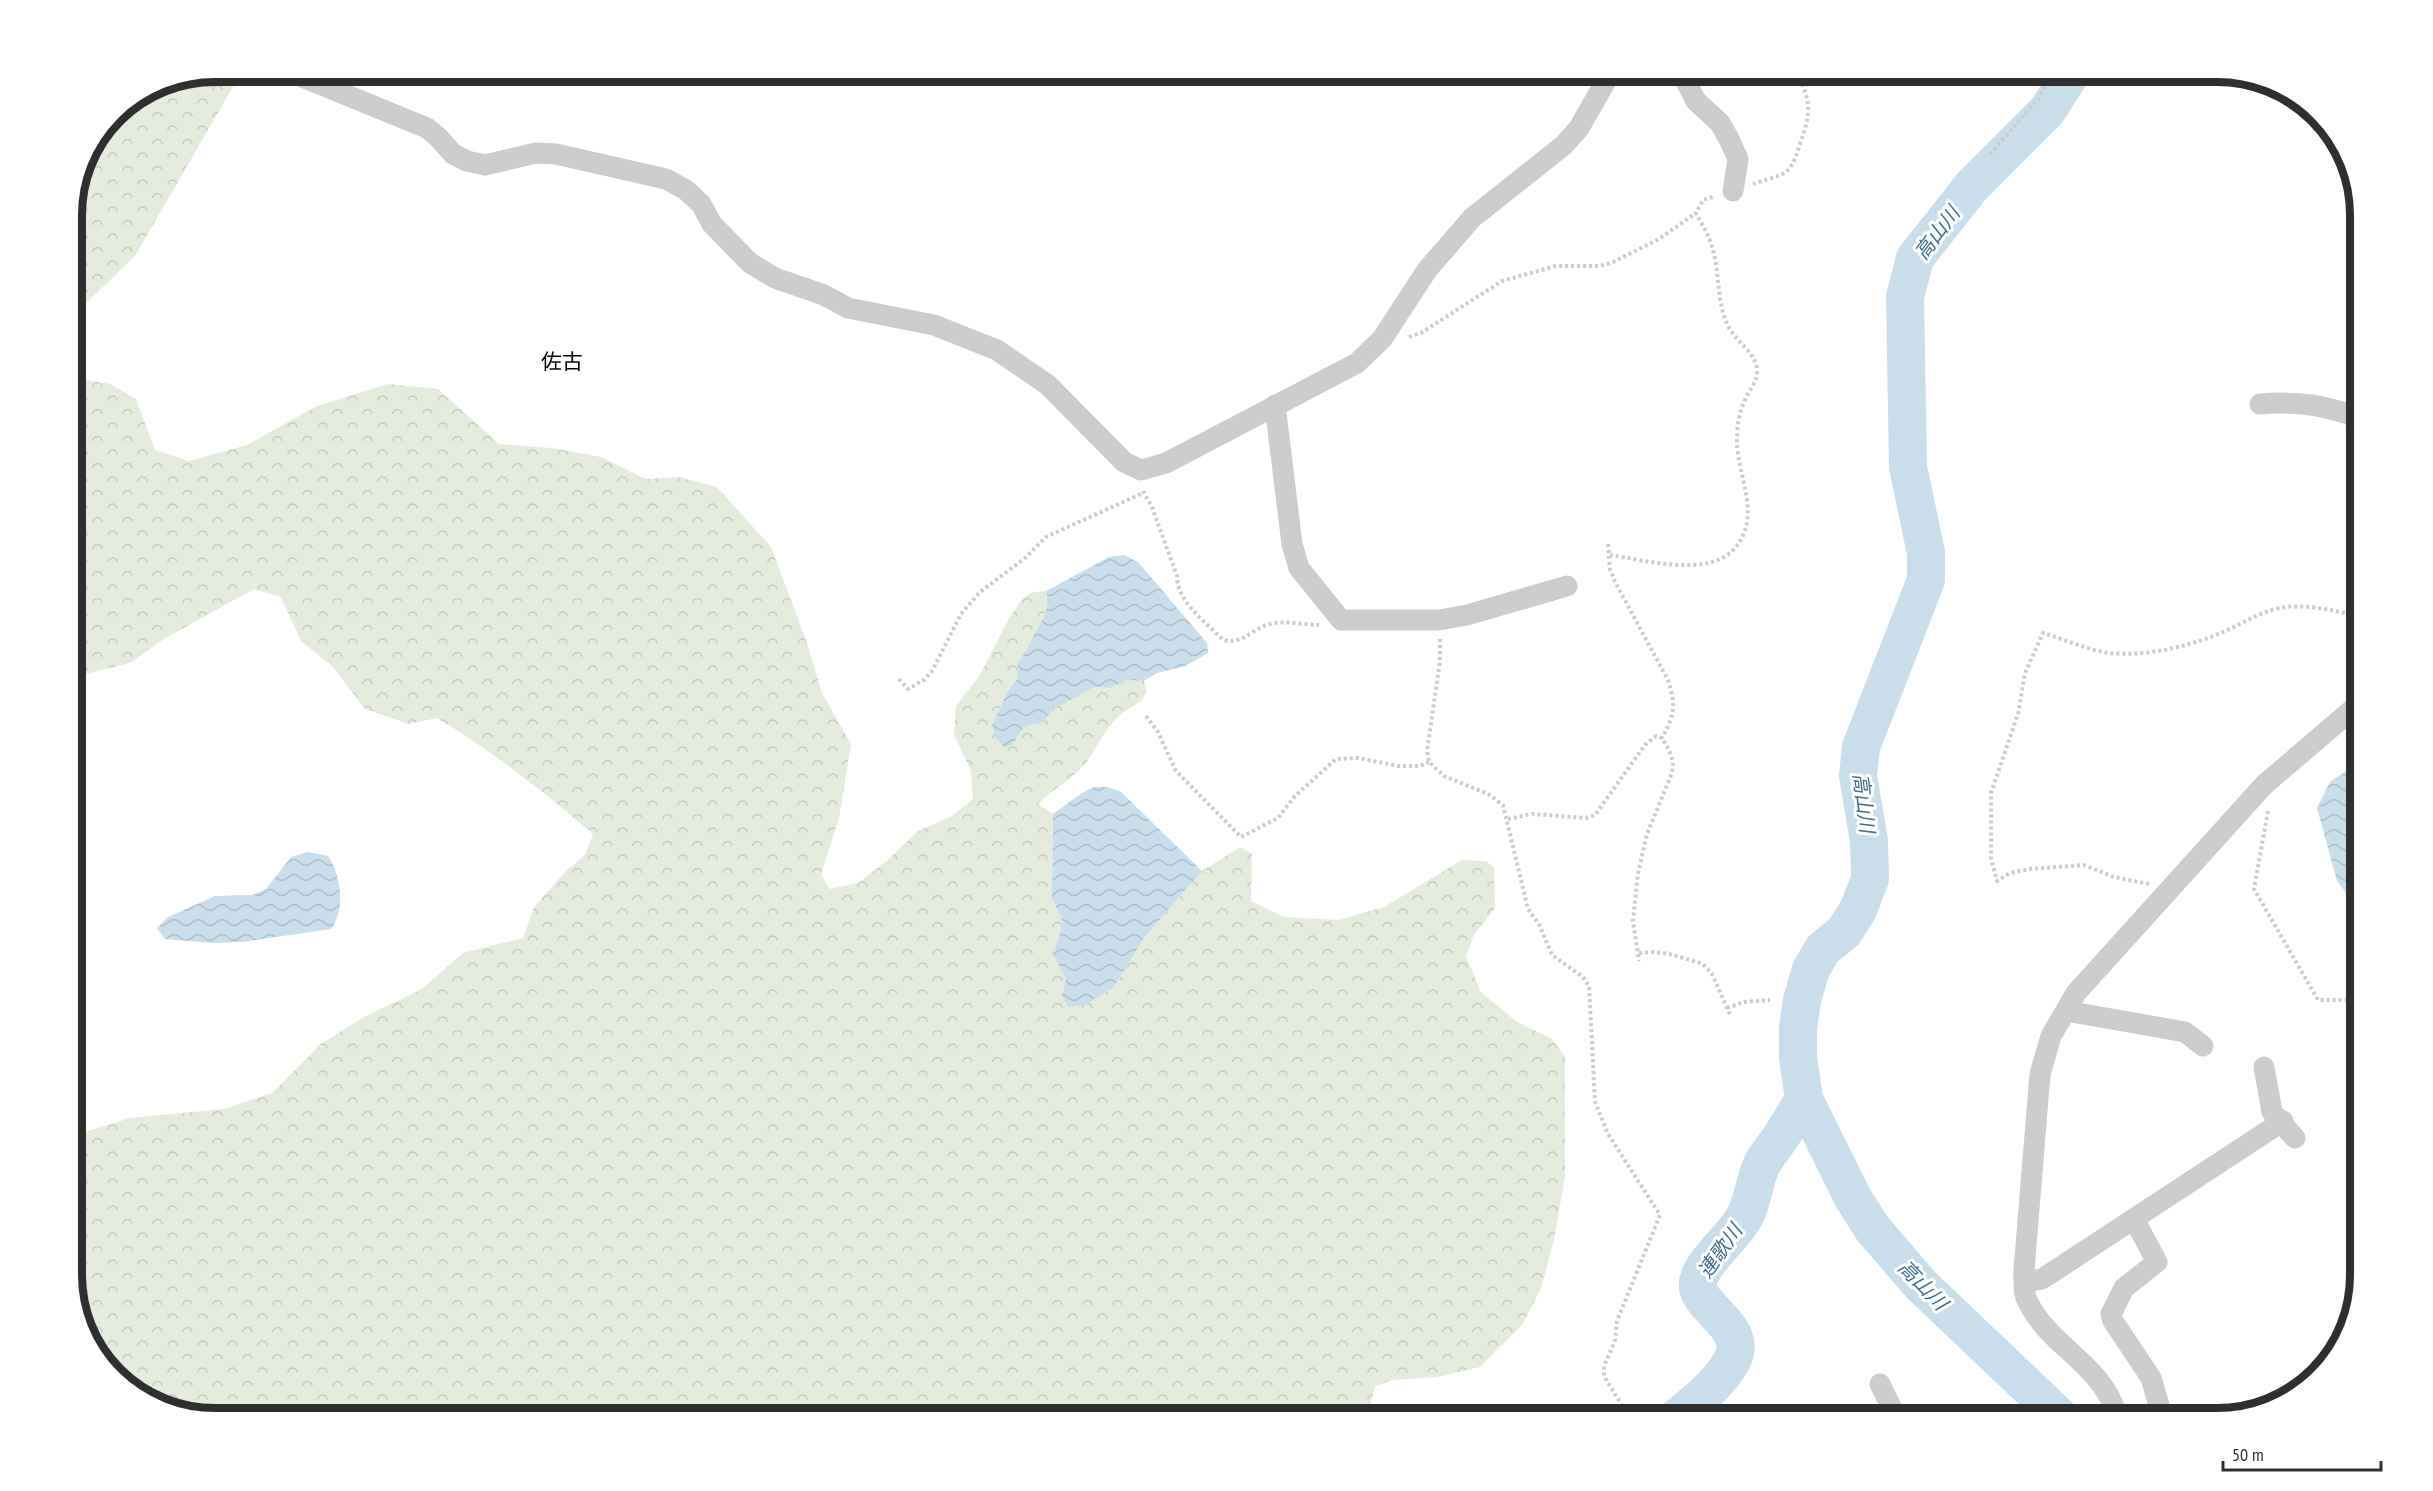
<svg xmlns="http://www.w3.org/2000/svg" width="2433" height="1491" font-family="'PT Sans Narrow','Noto Sans JP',sans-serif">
<defs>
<pattern id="forest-crowns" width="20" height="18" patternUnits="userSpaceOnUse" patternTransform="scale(1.5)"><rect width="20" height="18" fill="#e5ecde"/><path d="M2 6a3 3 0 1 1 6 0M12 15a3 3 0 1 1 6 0" fill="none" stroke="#c5cbbf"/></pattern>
<pattern id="water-waves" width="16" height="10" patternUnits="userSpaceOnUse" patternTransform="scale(1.5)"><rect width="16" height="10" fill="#caddeb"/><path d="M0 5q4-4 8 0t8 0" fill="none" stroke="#aebeca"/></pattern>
</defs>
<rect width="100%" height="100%" fill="#fff"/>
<!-- forest -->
<g fill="url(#forest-crowns)">
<polygon points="215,72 241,73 135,256 72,317 72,206 83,160 114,114 161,83"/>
<path d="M72 378 110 384 136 399 155 450 189 461 247 445 317 406 388 384 438 389 499 444 552 448 601 457 646 479 678 477 717 487 771 547 806 640 822 693 851 744 839 818 821 874 829 889 858 883 889 859 918 831 952 816 973 799 971 771 954 735 956 706 980 675 1009 618 1023 598 1033 592 1046 591C1050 612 1042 620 1033 637 1027 647 1027 654 1018 663V678C1005 691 1001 708 992 725L1012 745 1024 727 1044 722 1051 710 1094 687 1111 688 1126 680 1144 681 1147 691C1141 705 1131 706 1120 715 1104 729 1097 749 1084 765 1074 778 1051 790 1038 804L1053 814 1052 898 1063 923 1053 955 1066 979 1062 996 1114 987 1144 938 1202 871 1240 847 1252 854 1251 901 1284 917 1338 920 1384 907 1462 860 1486 861 1494 867 1495 908 1474 935 1466 956 1481 992 1517 1022 1552 1039 1565 1056V1177L1554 1239 1541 1289 1522 1325 1480 1367 1437 1377 1392 1380 1375 1386 1369 1411 1375 1419H215L143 1400 91 1348 72 1285V1136L130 1118 224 1109 272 1093 322 1043 366 1016 422 989 463 953 523 938 534 907 566 871 585 855 593 834C543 791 493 752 437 718L409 724 365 709 333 667 301 641 281 597 254 589 164 639 130 663 89 673 72 674Z"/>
</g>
<!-- water -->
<g fill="url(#water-waves)">
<path d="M1124 555 1138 562 1207 643 1208 653 1185 666 1157 673 1144 681 1126 680 1111 688 1094 687 1052 710 1044 722 1024 727 1012 745 1004 747 996 738 992 725C1001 708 1005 691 1018 678V663C1027 654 1027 647 1033 637 1042 620 1050 612 1046 591L1109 557Z"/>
<polygon points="2361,761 2361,913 2337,881 2317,808 2330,782"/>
<polygon points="1094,787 1107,787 1121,792 1202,871 1144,938 1114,987 1085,1005 1068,1007 1062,996 1066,979 1053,955 1063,923 1052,898 1053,814 1082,793"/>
<path d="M308 852 328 856C341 875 346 910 331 929L242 942 212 943 165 939 157 928 168 917 215 896 253 895 266 889 291 857Z"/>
</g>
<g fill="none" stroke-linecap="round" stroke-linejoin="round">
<!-- river -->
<g stroke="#caddeb" stroke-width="38">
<path d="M1675 1419C1693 1405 1725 1379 1734 1356 1746 1323 1689 1305 1699 1278 1706 1257 1734 1237 1745 1216 1753 1201 1754 1181 1762 1164 1767 1155 1774 1147 1780 1138 1789 1125 1796 1112 1804 1099"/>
<polyline points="2062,1419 1921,1285 1872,1228 1853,1198 1804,1099 1798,1057 1798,1028 1802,1000 1811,969 1823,949 1844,932 1858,910 1870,879 1869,841 1858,776 1861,747 1926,580 1926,553 1908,467 1905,297 1915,258 1972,186 2047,111 2072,72"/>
</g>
<!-- path -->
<g stroke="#ccc" stroke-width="4" stroke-dasharray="3 3" stroke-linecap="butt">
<polyline points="1990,154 2038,99 2054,72"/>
<path d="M1753 184C1763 180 1781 177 1788 170 1795 162 1797 153 1800 144 1811 113 1812 101 1796 72"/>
<polyline points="1409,337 1421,333 1502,281 1556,266 1600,266 1613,262 1659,239 1696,213"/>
<path d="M1143 491 1152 507 1177 576C1177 602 1205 621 1222 639 1241 647 1252 628 1270 624 1285 620 1304 625 1319 625"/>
<path d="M1608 544 1610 569 1615 582 1668 680C1676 707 1675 713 1662 738"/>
<path d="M1610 555C1644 560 1708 578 1734 549 1762 518 1739 480 1737 444 1737 429 1738 414 1745 400 1749 390 1757 383 1757 371 1757 353 1735 341 1728 326 1715 298 1721 268 1710 241 1707 231 1700 222 1696 213L1703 200 1715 196"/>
<polyline points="1440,639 1440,661 1427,751 1429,762 1444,776 1488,794 1503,805 1528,909 1539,924 1552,955 1583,977 1589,986 1595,1102 1608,1134 1660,1215 1617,1321 1615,1341 1604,1366 1604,1376 1621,1404 1623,1419"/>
<polyline points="899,679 908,689 924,680 932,671 961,614 980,592 1024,559 1046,537 1143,493"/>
<polyline points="1146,716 1158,732 1176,771 1241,837 1278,818 1295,796 1336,759 1358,758 1399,766 1420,766 1429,762"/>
<polyline points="2268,811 2254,889 2318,1000 2348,1000 2361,996"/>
<polyline points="1508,819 1532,814 1586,818 1595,815 1645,745 1656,736 1662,738 1669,750 1673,762 1672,773 1647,834 1638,873 1633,921 1639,961"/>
<path d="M2149 884 2114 877 2084 865 2030 869 2010 873 1997 881 1991 858V793L2018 714 2025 673 2043 633C2064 639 2087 650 2109 653 2146 657 2192 646 2225 631 2244 623 2259 612 2280 608 2306 603 2336 611 2361 617"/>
<path d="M1639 953C1665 950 1679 957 1703 964L1712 974 1731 1017"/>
<polyline points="1727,1008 1744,1002 1770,1000"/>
</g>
<!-- street -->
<g stroke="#ccc" stroke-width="21">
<polyline points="290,72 427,128 439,138 453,154 467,161 485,165 536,153 556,154 666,179 686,190 701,204 712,224 750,263 775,278 824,295 848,308 934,325 997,350 1048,385 1124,462 1141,470 1166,463 1357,363 1382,339 1427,270 1472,218 1564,145 1579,128 1611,72"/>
<polyline points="1681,72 1696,101 1720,123 1729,139 1738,159 1733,191"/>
<path d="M2260 404C2301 401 2322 405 2361 418"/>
<polyline points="1275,405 1292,544 1299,568 1341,620 1439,620 1467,615 1567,586"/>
<polyline points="2066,1011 2185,1032 2203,1046"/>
<polyline points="2264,1067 2272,1112 2295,1138"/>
<polyline points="2134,1219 2157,1262 2124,1288 2111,1314 2113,1321 2151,1378 2163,1419"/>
<polyline points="2025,1282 2042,1279 2283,1121"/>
<polyline points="1880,1384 1897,1419"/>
<path d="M2118 1419C2104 1364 2051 1349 2028 1302 2023 1294 2024 1280 2024 1270L2040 1074 2051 1036 2076 993 2264 785 2361 702"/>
</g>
</g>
<g text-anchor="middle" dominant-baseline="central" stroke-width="6" stroke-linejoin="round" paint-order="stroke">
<!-- water labels -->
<g font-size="20" font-style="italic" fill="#3f6c90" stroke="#fff">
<text transform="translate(1937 233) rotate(-53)">高山川</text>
<text transform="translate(1864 803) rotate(83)">高山川</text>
<text transform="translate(1720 1251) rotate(-55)">連歌川</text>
<text transform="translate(1923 1285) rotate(46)">高山川</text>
</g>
<!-- quarter labels -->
<g font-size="21" fill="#000" stroke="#fff">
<text x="562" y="361">佐古</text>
</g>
</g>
<!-- crop -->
<path d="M0 0H2433V1491H0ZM215 82H2217A133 133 0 0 1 2350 215V1275A133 133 0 0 1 2217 1408H215A133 133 0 0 1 82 1275V215A133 133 0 0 1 215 82Z" fill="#fff" fill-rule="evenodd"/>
<path fill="none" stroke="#2f2f2f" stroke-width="8" d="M215 82H2217A133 133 0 0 1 2350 215V1275A133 133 0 0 1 2217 1408H215A133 133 0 0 1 82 1275V215A133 133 0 0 1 215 82Z"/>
<!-- scale -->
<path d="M2223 1461v9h158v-9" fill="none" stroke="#2f2f2f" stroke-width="3"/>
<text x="2232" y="1461" font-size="18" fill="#2f2f2f" stroke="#ffffff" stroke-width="4.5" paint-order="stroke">50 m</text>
</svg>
